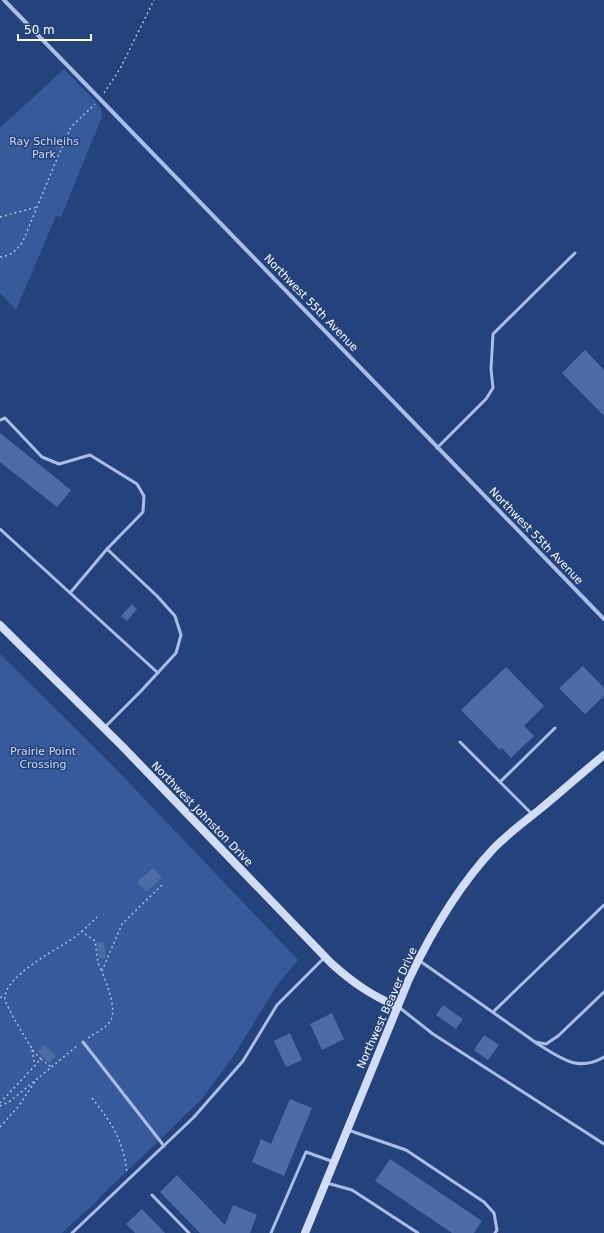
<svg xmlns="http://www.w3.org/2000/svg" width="604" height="1233" font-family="'DejaVu Sans',sans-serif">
<rect width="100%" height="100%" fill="#24437c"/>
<!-- green -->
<g fill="#375b9a">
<polygon points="64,69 98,104 101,110 102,117 61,217 56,216 16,310 0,293 0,128"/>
<polygon points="0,654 115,768 298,960 278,984 232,1058 201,1100 101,1196 98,1200 62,1233 0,1233"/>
</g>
<!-- building -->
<g fill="#4c6ca5">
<polygon points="585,350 604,370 604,416 562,373"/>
<polygon points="0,433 71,490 57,507 0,462"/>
<polygon points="132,604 137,609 127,621 121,616"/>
<polygon points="583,666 604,688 604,696 585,714 559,688"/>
<polygon points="506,667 544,706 524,726 534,736 511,758 502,748 500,750 461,710"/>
<polygon points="153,868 162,878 146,892 137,882"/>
<polygon points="104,942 106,958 99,959 96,943"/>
<polygon points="443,1005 463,1019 456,1029 436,1015"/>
<polygon points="332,1013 344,1039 322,1050 310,1024"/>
<polygon points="290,1033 302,1060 286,1067 274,1041"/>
<polygon points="484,1035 499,1045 488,1060 474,1050"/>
<polygon points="44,1045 56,1056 49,1063 38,1052"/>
<polygon points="290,1099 312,1108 284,1176 252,1162 261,1139 271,1144"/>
<polygon points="390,1159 482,1221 474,1233 452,1233 375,1181"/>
<polygon points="177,1175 225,1225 233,1205 257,1215 250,1233 200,1233 160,1192"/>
<polygon points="142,1209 165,1233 135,1233 126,1224"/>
</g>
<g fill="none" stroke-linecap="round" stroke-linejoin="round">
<!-- path -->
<g stroke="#a8bee5" stroke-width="1.5" stroke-dasharray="2 3" stroke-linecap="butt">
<polyline points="104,93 120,69 154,0"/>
<polyline points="0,217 37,207"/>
<path d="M0 257C11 256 17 250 23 241L54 166 71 127 95 104"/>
<polyline points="81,931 95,941 98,963 102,971"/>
<polyline points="0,997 5,998"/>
<path d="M88 1038C95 1033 104 1029 109 1023 119 1011 106 984 102 971L122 924 163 884"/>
<polyline points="32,1050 35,1066"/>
<path d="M41 1059C38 1056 35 1053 33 1050 28 1043 6 1006 5 999 3 977 56 950 72 939 81 933 89 925 97 917"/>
<path d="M92 1098C112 1123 123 1140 127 1172"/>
<polyline points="0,1103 41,1059 51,1067"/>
<polyline points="0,1106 9,1102 77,1046"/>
<polyline points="0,1127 18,1107 36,1080"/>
</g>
<!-- lane -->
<g stroke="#a8bee5" stroke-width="3">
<polyline points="0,420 5,418 42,457 59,464 90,455 137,484 144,496 143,512 107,549 157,596 175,616 181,635 176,653 141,691 105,727"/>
<polyline points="437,448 486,399 493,388 491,369 493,334 575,253"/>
<polyline points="0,529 158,673"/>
<polyline points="70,593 107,549"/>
<polyline points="460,742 533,815"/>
<polyline points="500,782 555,728"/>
<polyline points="420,961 535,1042 546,1044 558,1036 604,992"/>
<polyline points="400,1008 433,1034 604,1144"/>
<polyline points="493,1012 604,905"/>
<polyline points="83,1042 164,1146"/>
<path d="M536 1043C559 1057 577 1073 604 1057"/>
<polyline points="348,1130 406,1150 484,1202 494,1213 497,1230 495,1233"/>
<polyline points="327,1183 352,1190 418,1233"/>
<polyline points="152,1195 189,1233"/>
<polyline points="72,1233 194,1117 243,1061 277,1005 325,957"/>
<polyline points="271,1233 306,1152 334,1162"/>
</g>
<!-- street -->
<polyline stroke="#a8bee5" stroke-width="4" points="4,0 604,619"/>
<!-- secondary -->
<g stroke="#d1ddf5" stroke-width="8">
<path d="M0 625 123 747 331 963C353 983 371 995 398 1007"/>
<path d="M305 1233 409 979C431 933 460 884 495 847 509 833 524 822 539 810 561 792 582 773 604 755"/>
</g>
</g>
<g text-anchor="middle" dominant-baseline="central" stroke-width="3" stroke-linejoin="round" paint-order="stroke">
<!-- park labels -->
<g font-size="11" fill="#cbdaf4" stroke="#24437c">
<text x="44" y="141">Ray Schleihs<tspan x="44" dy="13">Park</tspan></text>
<text x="43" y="751">Prairie Point<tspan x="43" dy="13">Crossing</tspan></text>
</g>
<!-- street labels -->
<g font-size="11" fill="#fff" stroke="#24437c">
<text transform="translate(311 303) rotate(46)">Northwest 55th Avenue</text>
<text transform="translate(536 536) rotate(46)">Northwest 55th Avenue</text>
<text transform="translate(202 814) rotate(46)">Northwest Johnston Drive</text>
<text transform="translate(387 1008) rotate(-66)">Northwest Beaver Drive</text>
</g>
</g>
<!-- scale -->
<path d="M18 34v6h73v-6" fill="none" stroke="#ffffff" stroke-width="2"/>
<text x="24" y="34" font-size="12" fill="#ffffff" stroke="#24437c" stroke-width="3" paint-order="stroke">50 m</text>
</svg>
